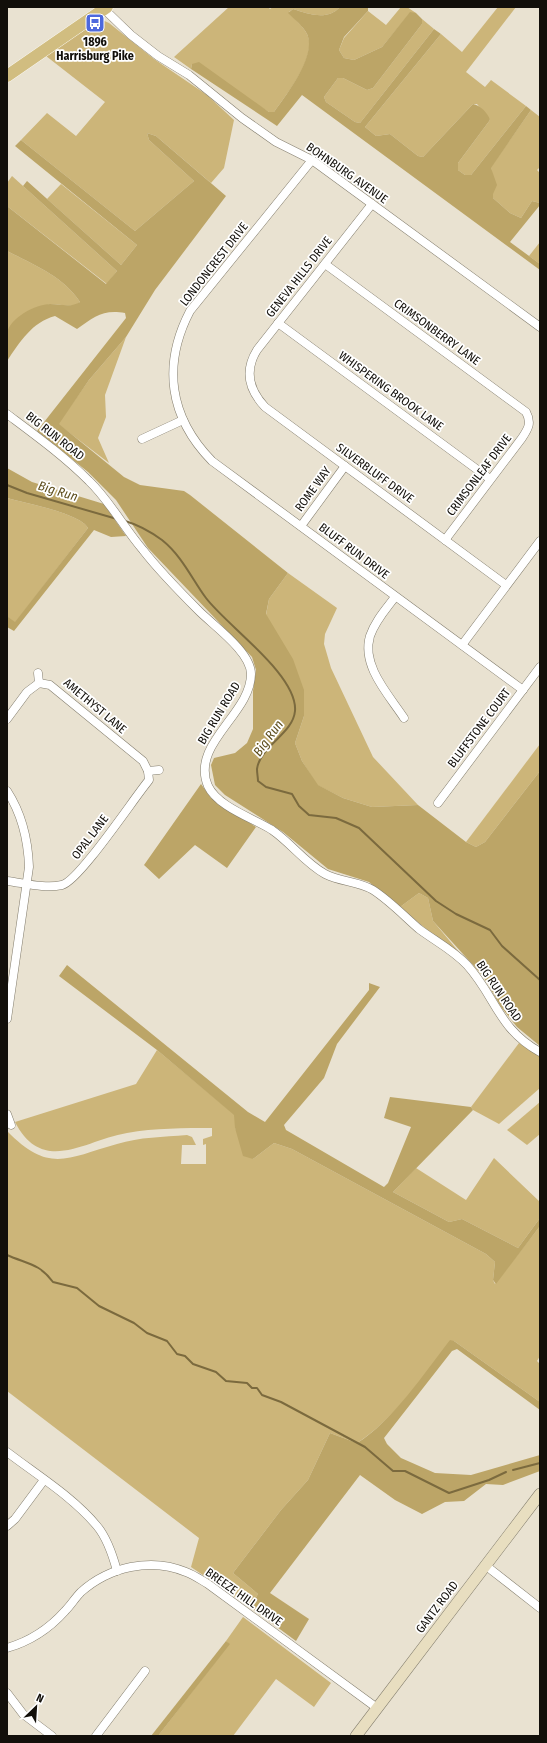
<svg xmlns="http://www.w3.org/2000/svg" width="547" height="1743" font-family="'Fira Sans Condensed',sans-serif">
<rect width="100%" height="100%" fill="#e9e2d1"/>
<!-- green -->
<g fill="#ccb579">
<path d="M229 7H268L270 9 273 7H340C327 21 309 14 293 9L289 12C294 19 303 26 307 34 318 56 286 95 274 112H269L192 64 191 69 174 57Z"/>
<polygon points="401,7 407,7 416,13 410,13 382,47 354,60 344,58 339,50 344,38 368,11 386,25"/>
<polygon points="498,7 516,7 466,72 485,87 491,80 526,106 471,175 465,175 458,170 458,163 490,120 477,104 473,104 423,157 418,156 390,134 376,136 365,127 441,34 462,52"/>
<polygon points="100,19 109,23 154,59 207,95 234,120 224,168 211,183 156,136 147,133 149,140 194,181 135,231 21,140 47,113 76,136 105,102 46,56"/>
<polygon points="422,19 434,29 360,123 355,122 326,102 324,97 338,78 343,78 367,90 373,88 422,24"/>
<polygon points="531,110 540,117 540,167 537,170 540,173 540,203 532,201 521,218 510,213 493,198 491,167"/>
<polygon points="12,176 117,271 107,284 7,206 7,183"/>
<polygon points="61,184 137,245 121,265 47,199"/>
<polygon points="540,242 540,264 529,256"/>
<path d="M7 251C34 265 63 276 80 302L75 306 49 304 7 332Z"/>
<polygon points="126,337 105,395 106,417 98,438 109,463 58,424 89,380"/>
<path d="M7 498C24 503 80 513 88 528L15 623 7 616Z"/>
<polygon points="288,573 337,608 325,634 324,644 331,668 373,757 418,805 372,807 343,798 317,785 302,761 295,743 304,716 266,615 269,599"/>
<polygon points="540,744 540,771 485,842 476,847 466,842"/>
<polygon points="419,893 428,898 433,921 459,952 432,934 400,907"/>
<polygon points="519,1043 540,1056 540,1088 499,1124 473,1110 471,1107"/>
<path d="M157 1050 235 1115V1128L253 1159 274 1143 292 1149 486 1254 495 1262 493 1280 495 1284 540 1226V1356L537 1361 540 1364V1402L454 1341C428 1372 391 1422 357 1443L330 1433 308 1480 281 1510 233 1573 258 1594 250 1607 191 1567 199 1538 7 1391V1131C49 1174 67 1158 117 1144 140 1137 163 1137 187 1135L192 1137 196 1145H182L181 1164H206V1144L203 1145V1139L212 1136V1128C184 1128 155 1128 127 1133 85 1140 43 1176 15 1122L136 1084Z"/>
<polygon points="540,1102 540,1134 527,1145 507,1130"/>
<polygon points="494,1158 540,1202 540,1218 518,1248 462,1219 449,1222 393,1192 416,1168 466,1200"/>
<polygon points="243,1617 331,1683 314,1707 276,1679 233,1736 158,1736 229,1644 226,1641"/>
</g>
<!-- forest -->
<g fill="#bca567">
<path d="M340 7H368V11L344 37 339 50 344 58 354 60 382 47 410 12 416 13 422 19V24L373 88 367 90 343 78H338L324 97 326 102 355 122 360 123 434 29 441 34 365 127 376 136 390 134 418 156 423 157 473 104C480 105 488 113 490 120L458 163V170L465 175H471L526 106 531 110 491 168 497 185 493 194V198L510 213 521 218 532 201 540 203V205L510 242 540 264V270L302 95 277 126 191 69 192 64 199 62 269 112H274C286 95 317 56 307 34 303 26 294 19 288 13L293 9C309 14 327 21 340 7Z"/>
<path d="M147 133 156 136 226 196 155 290 126 337 89 380 59 424 124 477 140 485 184 491 190 495 288 573 269 599 266 614 293 659 304 690V716L295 743 302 761 318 785 343 798 372 807 418 805 466 842 476 847 485 842 540 771V1046L517 1027 501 1007 483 976 433 921 428 898 419 893 400 907 369 882 328 869 283 832 225 795 215 785 211 765 214 758 235 753 247 743 253 729V691L256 670 252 657 148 548 116 500 88 472 37 431 126 318 125 313C103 309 94 317 77 329L55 316C32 322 20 342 7 361 7 352 6 342 7 334 9 318 36 304 50 304 61 304 71 308 80 302 63 276 34 265 7 251V206L106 284 117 271 23 186 27 181 121 265 137 245 15 146 21 140 135 231 194 181 149 140Z"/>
<path d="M7 468 32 482 104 504 126 536 111 537 94 530 14 631 7 627V616L15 622 88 528C80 513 24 503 7 498Z"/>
<polygon points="201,784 211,798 256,827 227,868 195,845 159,879 144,865"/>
<polygon points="67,965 248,1112 265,1122 369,990 369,983 380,987 337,1044 324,1078 284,1125 286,1130 384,1187 388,1183 411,1127 384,1118 390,1097 471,1107 473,1110 393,1192 449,1222 462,1219 518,1248 540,1218 540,1226 496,1284 493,1280 495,1262 486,1254 292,1149 274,1143 253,1159 243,1156 235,1128 234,1115 157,1050 59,976"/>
<path d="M450 1340 454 1341 540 1402V1410L457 1349 452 1351 384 1438 387 1444 401 1458 435 1473 471 1475 540 1455V1471L503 1485 486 1484 464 1501 445 1502 422 1514 395 1500 360 1475 270 1593 309 1619 296 1641 250 1607 258 1594 233 1573 281 1510 308 1480 330 1433 357 1443C391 1423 426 1371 450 1340Z"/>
<polygon points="226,1641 230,1644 158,1736 151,1736"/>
</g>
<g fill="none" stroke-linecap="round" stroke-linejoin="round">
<!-- stream -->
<g stroke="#7b6a3e" stroke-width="2">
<polyline points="7,485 27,493 117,519"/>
<path d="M125 521C139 525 151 532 162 540 182 556 192 579 206 598 227 626 298 675 295 711 293 734 260 746 257 769 257 773 258 778 258 781L266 787 292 794 299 806 309 815 336 818 359 828 436 901 456 914 490 930 502 946 540 980"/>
<path d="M7 1255C27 1264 39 1263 53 1282L77 1288 99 1306 134 1323 147 1333 167 1341 177 1354 185 1356 193 1364 216 1372 226 1381 247 1383 252 1388H257L262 1395 281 1402 365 1447 393 1471H405L449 1493 489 1480 506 1472"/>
<polyline points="513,1470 540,1463"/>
</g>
<defs>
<g id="street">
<polyline points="104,9 131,35 158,56 189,75 242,118 276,142 312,160 540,327"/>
<path d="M312 160 190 311C162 365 169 417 212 461L523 690"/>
<path d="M372 204 257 350C244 371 249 390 265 407L506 585"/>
<path d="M325 264 526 412C532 423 528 429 522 438L445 540"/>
<polyline points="278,323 490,479"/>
<path d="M7 414C35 435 64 456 89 481 110 501 124 528 143 550 160 572 180 592 199 611 214 626 251 652 251 674 251 714 190 744 208 786 218 807 253 818 272 830 291 843 305 863 325 874 340 882 359 881 373 890 390 901 404 916 419 929 435 941 453 950 467 965 496 997 498 1029 540 1052"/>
<polyline points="142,439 183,420"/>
<polyline points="301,526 345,466"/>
<path d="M395 597C386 609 375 621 370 636 361 666 389 695 404 718"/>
<polyline points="462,645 540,541"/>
<polyline points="38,673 39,683"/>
<path d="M7 719 27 692 39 683 50 685 143 761 148 771 149 780C134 798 79 881 62 885 45 889 24 883 7 881"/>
<polyline points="148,771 159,770"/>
<path d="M7 791C22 814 28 839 29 867L7 1019"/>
<polyline points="438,803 540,667"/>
<polyline points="7,1114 11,1125"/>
<path d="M7 1452C37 1475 73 1497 97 1526 107 1538 113 1556 117 1571"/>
<polyline points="7,1526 15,1519 44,1480"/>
<polyline points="485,1565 540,1608"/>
<path d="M7 1648C31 1641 49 1629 65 1611 71 1605 75 1598 81 1592 109 1567 151 1557 186 1572 194 1575 201 1580 208 1584L377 1708"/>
<polyline points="7,1693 23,1714 52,1736"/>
<polyline points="96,1736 145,1671"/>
</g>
<polyline id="secondary" points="356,1736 540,1494"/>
<polyline id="primary" points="7,76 107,7"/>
</defs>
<!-- street casing -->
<use href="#street" stroke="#837d6d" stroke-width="9"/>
<!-- secondary casing -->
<use href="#secondary" stroke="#837d6d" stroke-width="12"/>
<!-- primary casing -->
<use href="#primary" stroke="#fff" stroke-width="13"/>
<!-- street -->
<use href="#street" stroke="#fff" stroke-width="8"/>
<!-- secondary -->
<use href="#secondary" stroke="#e8dec0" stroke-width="11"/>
<!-- primary -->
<use href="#primary" stroke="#d1bd80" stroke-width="12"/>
</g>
<!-- icons -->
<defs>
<symbol id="bus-square" viewBox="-11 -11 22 22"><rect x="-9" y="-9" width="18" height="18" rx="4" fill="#4d68dd" stroke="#fff"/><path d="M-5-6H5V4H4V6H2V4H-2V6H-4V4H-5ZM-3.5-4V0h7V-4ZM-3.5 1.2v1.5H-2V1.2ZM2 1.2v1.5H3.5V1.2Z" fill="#fff"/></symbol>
</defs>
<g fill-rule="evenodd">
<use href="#bus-square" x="84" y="12" width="22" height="22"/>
</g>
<g text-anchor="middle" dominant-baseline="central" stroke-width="3.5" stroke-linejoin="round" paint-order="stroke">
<!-- poi labels -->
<g font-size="12" font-weight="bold" fill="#120f0a" stroke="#fff">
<text x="95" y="42">1896<tspan x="95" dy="14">Harrisburg Pike</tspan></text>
</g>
<!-- street labels -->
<g font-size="12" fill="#120f0a" stroke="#fff">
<text transform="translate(347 173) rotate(35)">BOHNBURG AVENUE</text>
<text transform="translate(214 264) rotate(-52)">LONDONCREST DRIVE</text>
<text transform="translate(299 277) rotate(-52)">GENEVA HILLS DRIVE</text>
<text transform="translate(437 332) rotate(36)">CRIMSONBERRY LANE</text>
<text transform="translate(391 391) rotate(36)">WHISPERING BROOK LANE</text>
<text transform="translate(55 436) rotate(38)">BIG RUN ROAD</text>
<text transform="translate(375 473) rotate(36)">SILVERBLUFF DRIVE</text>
<text transform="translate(479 475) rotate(-53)">CRIMSONLEAF DRIVE</text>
<text transform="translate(313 489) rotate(-54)">ROME WAY</text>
<text transform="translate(354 551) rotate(37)">BLUFF RUN DRIVE</text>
<text transform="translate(95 706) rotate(40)">AMETHYST LANE</text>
<text transform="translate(219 713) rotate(-59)">BIG RUN ROAD</text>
<text transform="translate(479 728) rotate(-53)">BLUFFSTONE COURT</text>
<text transform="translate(90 837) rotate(-53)">OPAL LANE</text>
<text transform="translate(499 991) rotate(56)">BIG RUN ROAD</text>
<text transform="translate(244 1597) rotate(35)">BREEZE HILL DRIVE</text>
<text transform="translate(437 1607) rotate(-53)">GANTZ ROAD</text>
</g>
<!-- water labels -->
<g font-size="13" font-style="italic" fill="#5c4c1b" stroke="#fff">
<text transform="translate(58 491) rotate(17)">Big Run</text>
<text transform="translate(268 738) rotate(-54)">Big Run</text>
</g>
</g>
<!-- border -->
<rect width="547" height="1743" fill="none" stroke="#120f0a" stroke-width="16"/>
<!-- north arrow -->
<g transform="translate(36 1707) rotate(25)" stroke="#ffffff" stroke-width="3" paint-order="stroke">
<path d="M0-3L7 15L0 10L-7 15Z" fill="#120f0a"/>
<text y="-6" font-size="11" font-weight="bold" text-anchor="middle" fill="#120f0a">N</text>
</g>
</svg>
